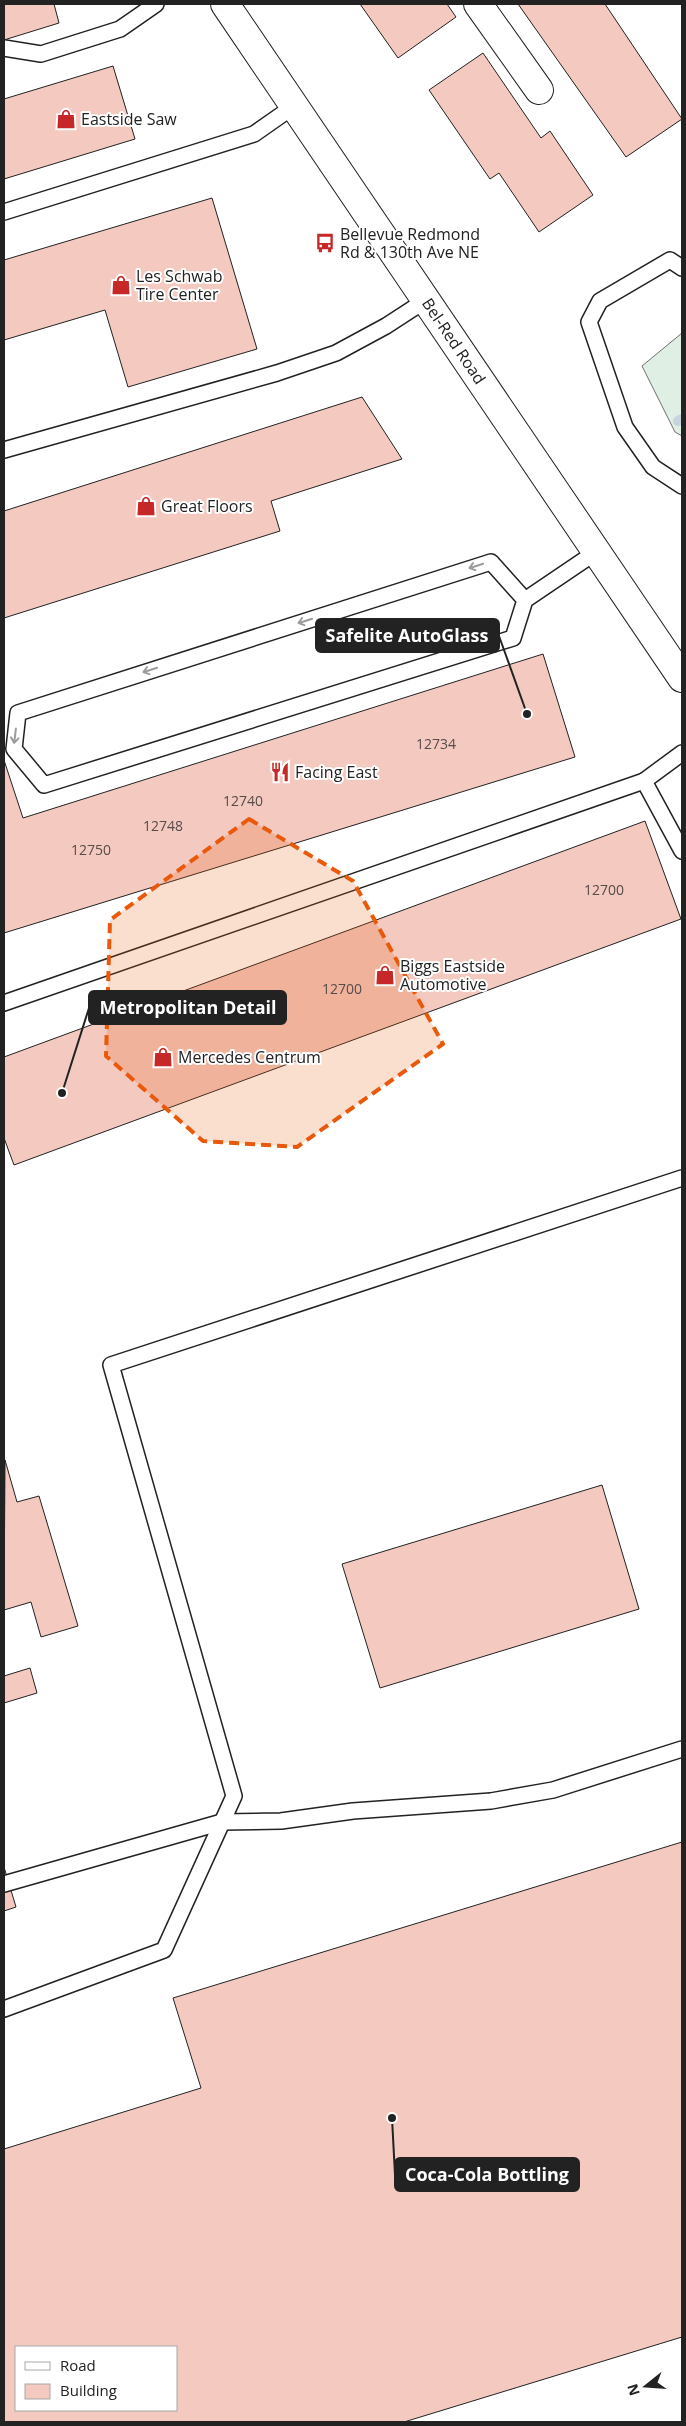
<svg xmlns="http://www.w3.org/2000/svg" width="686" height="2426" font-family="'Open Sans',sans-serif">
<rect width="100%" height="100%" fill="#fff"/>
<!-- green -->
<polygon fill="#e0efe3" stroke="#6f6f6f" points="682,333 682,436 675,432 642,366"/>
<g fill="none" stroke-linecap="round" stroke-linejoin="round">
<!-- stream -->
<polyline stroke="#c7d3dd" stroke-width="10" points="678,421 682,419"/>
</g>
<!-- building -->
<g fill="#f3c9c0" stroke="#222" fill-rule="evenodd">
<polygon points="4,4 54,4 59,23 4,40"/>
<polygon points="360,4 447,4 456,17 398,58"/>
<polygon points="518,4 605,4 682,119 626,157"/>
<polygon points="483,53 541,138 550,131 593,195 539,232 499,173 490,179 429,90"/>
<polygon points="113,66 135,139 4,179 4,99"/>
<polygon points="212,198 257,349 128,387 105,310 4,340 4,260"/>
<polygon points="362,397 402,459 271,501 280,531 4,618 4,511"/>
<polygon points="543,654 575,757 4,933 4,760 23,818"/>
<polygon points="645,821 681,919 14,1165 4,1138 4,1057"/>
<polygon points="5,1460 17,1502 39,1496 78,1626 41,1637 31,1602 4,1610"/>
<polygon points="602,1485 639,1609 380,1688 342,1564"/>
<polygon points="30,1668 37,1693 4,1703 4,1676"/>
<path d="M682 1842V2337L404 2422H4V2149L201 2088 173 1998ZM16 2347H176V2410H16Z"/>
<polygon points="4,1867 16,1907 4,1911"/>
</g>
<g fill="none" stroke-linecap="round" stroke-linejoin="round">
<defs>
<g id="service">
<polyline points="4,48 41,54 120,29 156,4"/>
<polyline points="4,212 254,134 294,106"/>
<polyline points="682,268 670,260 600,301 589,322 625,427 653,467 682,486"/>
<polyline points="4,450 277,373 336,353 386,326 426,300"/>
<polyline points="525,600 491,562 18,713 14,749 44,785 513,638 525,600 596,552"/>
<polyline points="682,753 644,781 682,851"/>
<polyline points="4,1003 644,781"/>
<polyline points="4,1884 222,1822 281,1821 353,1811 491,1801 553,1790 682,1749"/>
<polyline points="4,2009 164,1950 234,1796 111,1365 682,1178"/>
</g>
<polyline id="minor" points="478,4 539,90"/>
<polyline id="primary" points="225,4 682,678"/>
</defs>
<!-- service casing -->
<use href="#service" stroke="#222" stroke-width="18"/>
<!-- minor casing -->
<use href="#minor" stroke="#222" stroke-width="30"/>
<!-- primary casing -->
<use href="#primary" stroke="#222" stroke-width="30"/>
<!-- service -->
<use href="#service" stroke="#fff" stroke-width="15"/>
<!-- minor -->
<use href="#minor" stroke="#fff" stroke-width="28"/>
<!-- primary -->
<use href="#primary" stroke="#fff" stroke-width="28"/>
</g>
<!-- one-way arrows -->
<defs><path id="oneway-shaft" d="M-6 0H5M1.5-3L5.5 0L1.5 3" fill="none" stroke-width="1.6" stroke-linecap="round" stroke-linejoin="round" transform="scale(1.25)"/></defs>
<g stroke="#9c9c9c">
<use href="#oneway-shaft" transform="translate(476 566) rotate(162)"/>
<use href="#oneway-shaft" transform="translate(305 621) rotate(162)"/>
<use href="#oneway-shaft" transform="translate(150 670) rotate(162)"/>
<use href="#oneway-shaft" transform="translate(15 736) rotate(97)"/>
</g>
<!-- marked area -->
<path fill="#e8590c" fill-opacity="0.2" stroke="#e8590c" stroke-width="4" stroke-dasharray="10 6" stroke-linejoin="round" d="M249 819 353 881 443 1044 297 1147 203 1141 106 1056 110 920Z"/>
<!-- icons -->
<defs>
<symbol id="shop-bare" viewBox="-9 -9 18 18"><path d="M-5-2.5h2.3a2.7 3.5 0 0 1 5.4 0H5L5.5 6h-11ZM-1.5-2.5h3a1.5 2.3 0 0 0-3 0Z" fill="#c62828" stroke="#fff" stroke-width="2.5" paint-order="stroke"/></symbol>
<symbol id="bus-bare" viewBox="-9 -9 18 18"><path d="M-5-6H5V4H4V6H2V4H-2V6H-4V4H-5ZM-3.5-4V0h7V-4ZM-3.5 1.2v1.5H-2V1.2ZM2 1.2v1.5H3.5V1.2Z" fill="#c62828" stroke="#fff" stroke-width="2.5" paint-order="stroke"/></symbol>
<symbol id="restaurant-bare" viewBox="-9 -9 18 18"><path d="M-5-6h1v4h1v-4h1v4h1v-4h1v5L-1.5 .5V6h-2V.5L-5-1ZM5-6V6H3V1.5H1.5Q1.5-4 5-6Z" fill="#c62828" stroke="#fff" stroke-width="2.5" paint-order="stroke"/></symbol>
</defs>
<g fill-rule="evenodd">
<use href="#shop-bare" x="52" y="105" width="28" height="28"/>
<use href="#bus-bare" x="311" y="229" width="28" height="28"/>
<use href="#shop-bare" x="107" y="271" width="28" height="28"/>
<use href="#shop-bare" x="132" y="492" width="28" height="28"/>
<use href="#restaurant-bare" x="266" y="758" width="28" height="28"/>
<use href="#shop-bare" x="371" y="961" width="28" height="28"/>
<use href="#shop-bare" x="149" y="1043" width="28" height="28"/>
</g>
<g text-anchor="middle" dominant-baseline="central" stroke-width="4" stroke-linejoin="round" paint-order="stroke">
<!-- number labels -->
<g font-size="14" fill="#564c4a">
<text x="436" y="743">12734</text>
<text x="243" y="800">12740</text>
<text x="163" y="825">12748</text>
<text x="91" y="849">12750</text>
<text x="604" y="889">12700</text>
<text x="342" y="988">12700</text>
</g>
<!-- poi labels -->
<g font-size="16" fill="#222" stroke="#fff" text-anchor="start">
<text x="81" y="119">Eastside Saw</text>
<text x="340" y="234">Bellevue Redmond<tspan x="340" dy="18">Rd &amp; 130th Ave NE</tspan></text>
<text x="136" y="276">Les Schwab<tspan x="136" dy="18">Tire Center</tspan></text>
<text x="161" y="506">Great Floors</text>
<text x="295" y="772">Facing East</text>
<text x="400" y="966">Biggs Eastside<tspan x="400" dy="18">Automotive</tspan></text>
<text x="178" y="1057">Mercedes Centrum</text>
</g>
<!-- street labels -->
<g font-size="16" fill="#222" stroke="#fff">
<text transform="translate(454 341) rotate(56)">Bel-Red Road</text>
</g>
</g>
<!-- callouts -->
<path fill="none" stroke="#222" stroke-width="2" d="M527 714L499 636M62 1093L89 1008M392 2118L395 2175"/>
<g fill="#222" stroke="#fff" stroke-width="2">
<circle cx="527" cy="714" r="5"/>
<circle cx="62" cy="1093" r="5"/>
<circle cx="392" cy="2118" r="5"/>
</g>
<g fill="#222" stroke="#222" stroke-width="2">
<rect x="316" y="619" width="183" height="33" rx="5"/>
<rect x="89" y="991" width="197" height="33" rx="5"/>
<rect x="395" y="2158" width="184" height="33" rx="5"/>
</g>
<g font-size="18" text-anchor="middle" font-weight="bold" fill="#fff">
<text x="407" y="642">Safelite AutoGlass</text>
<text x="188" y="1014">Metropolitan Detail</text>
<text x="487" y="2181">Coca-Cola Bottling</text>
</g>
<!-- border -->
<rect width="686" height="2426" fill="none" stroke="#222222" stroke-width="10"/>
<!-- legend -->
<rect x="15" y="2346" width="162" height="65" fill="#ffffff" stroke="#a7a7a7"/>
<rect x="25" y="2362" width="25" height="8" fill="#ffffff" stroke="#a7a7a7"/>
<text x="60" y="2371" font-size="15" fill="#222222">Road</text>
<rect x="25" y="2384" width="25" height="15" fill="#f3c9c0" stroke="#a7a7a7"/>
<text x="60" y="2396" font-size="15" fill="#222222">Building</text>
<!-- north arrow -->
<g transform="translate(646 2386) rotate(253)" stroke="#ffffff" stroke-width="4" paint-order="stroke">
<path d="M0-4L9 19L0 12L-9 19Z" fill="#222222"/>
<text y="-8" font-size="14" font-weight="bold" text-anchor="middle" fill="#222222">N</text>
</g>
</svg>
